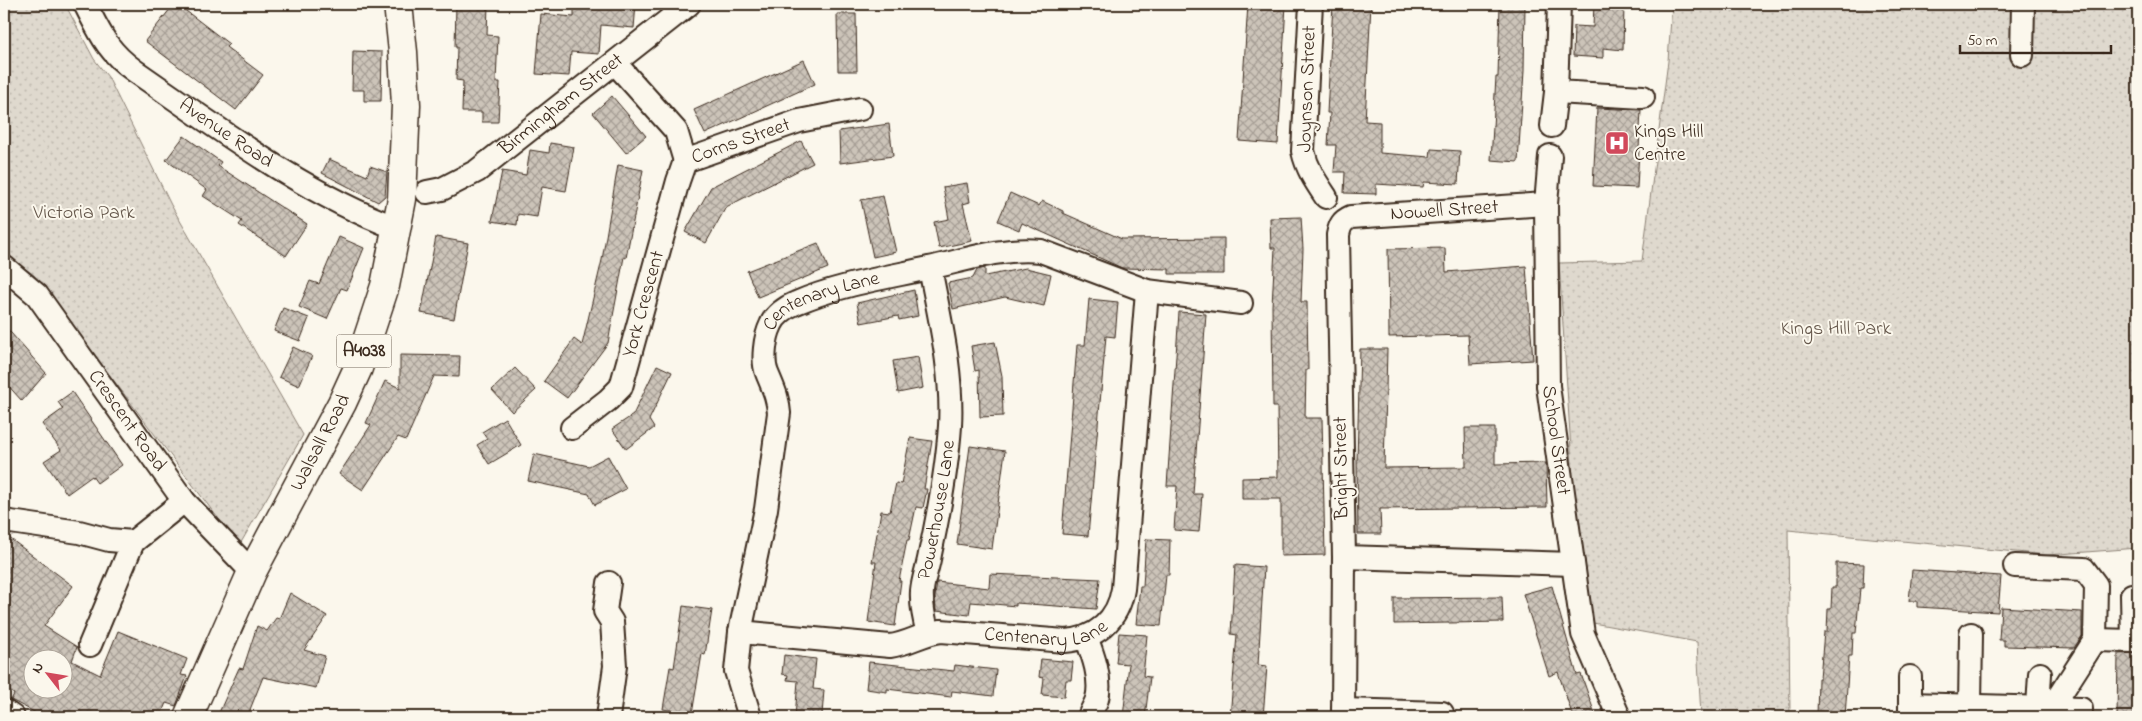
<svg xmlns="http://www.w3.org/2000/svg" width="2142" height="721" font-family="'Indie Flower',sans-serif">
<defs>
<pattern id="park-dots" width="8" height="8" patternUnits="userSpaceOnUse" patternTransform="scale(1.25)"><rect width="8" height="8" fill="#dfd9ce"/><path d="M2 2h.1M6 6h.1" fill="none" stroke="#c0bab0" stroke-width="1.8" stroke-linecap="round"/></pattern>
<pattern id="building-cross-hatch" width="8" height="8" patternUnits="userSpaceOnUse" patternTransform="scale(1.25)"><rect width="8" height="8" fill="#ccc4b9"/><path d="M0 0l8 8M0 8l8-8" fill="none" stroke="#a79f96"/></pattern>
</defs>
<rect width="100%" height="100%" fill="#fbf7ec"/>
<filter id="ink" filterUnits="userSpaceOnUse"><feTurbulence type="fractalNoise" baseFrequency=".02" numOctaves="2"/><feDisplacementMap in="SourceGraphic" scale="10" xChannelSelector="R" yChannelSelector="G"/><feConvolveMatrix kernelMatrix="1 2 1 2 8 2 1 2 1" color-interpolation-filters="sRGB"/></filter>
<g filter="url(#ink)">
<!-- park -->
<g fill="url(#park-dots)" stroke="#8d8276">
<polygon points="4,4 65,4 94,59 108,77 171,205 303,435 239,546 34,275 4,253"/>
<polygon points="1672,4 2138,4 2138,548 2047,555 1788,530 1790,717 1701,717 1697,642 1582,621 1559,263 1642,261 1668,61"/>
</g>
<!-- building -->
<g fill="url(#building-cross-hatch)" stroke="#3b2a1e" fill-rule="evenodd">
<polygon points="174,4 177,4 229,44 226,47 263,75 236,110 145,41"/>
<polygon points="456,4 488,4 487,35 498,36 496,82 500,82 498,122 482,122 482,112 462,112 463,81 456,80 457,47 455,47"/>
<polygon points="574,4 636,4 634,28 601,25 599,54 571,52 569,76 536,74 541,14 574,17"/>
<polygon points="1248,4 1286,4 1278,144 1239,141"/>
<polygon points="1333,4 1371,4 1365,121 1380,122 1380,153 1430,157 1431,149 1460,151 1458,184 1424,182 1423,187 1376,184 1376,194 1344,193 1345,172 1334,172 1336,145 1328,145 1330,113 1327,113"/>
<polygon points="1500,4 1525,4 1524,71 1518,162 1491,160 1496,77 1498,77"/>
<polygon points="1594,4 1624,4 1623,50 1603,48 1603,58 1573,56 1574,26 1593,27"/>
<polygon points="837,14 856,14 857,71 838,71"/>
<polygon points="353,51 382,52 381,101 364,101 364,90 352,90"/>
<polygon points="804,60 815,84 705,134 694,110"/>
<polygon points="612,96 646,136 626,153 593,113"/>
<polygon points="1597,108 1641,110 1637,188 1593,186"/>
<polygon points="889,124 893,156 840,163 839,131"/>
<polygon points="184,136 221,162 218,166 307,224 286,256 239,225 242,221 203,196 207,190 166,160"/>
<polygon points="801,141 813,163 726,207 706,243 685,232 711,187"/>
<polygon points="550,143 574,147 566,191 542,187 537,217 518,214 517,225 492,221 502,171 526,175 530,150 549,153"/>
<polygon points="329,159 367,176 370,166 387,172 385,196 378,202 322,173"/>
<polygon points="618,165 643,170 626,258 624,257 608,343 567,398 544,381 574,339 582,345 602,260"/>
<polygon points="967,183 970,202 963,204 972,241 939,248 934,222 949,219 943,187"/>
<polygon points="1010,193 1039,206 1042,201 1063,211 1063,213 1122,239 1224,238 1224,274 1169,274 1169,269 1122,268 1022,223 1019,230 998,221"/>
<polygon points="883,196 896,252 873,257 861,200"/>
<polygon points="1301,217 1303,249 1301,302 1307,302 1308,370 1306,370 1305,418 1322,418 1325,555 1281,556 1281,499 1242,499 1242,478 1278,477 1277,407 1273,407 1272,306 1275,248 1271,248 1270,218"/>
<polygon points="339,237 364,248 347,290 341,288 327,319 299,307 310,281 319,284"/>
<polygon points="436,237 468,243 454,319 421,313"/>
<polygon points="818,243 828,268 758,297 747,271"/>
<polygon points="1445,248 1446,272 1526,266 1533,360 1470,364 1468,335 1389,337 1388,249"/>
<polygon points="985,268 985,276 1026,268 1051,274 1044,306 1005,297 953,309 948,283 973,278 977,270"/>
<polygon points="914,290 918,316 899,320 898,316 861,323 857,303"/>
<polygon points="1089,299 1118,302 1115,337 1106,336 1088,536 1062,534 1077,345 1085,345"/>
<polygon points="283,308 309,318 300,341 274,331"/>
<polygon points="1179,312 1206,314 1193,494 1202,494 1199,532 1174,530 1177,486 1167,486"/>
<polygon points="4,325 46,373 22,401 4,381"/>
<polygon points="995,342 1002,376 1003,416 980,417 979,370 975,371 971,346"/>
<polygon points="293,347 312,356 299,386 279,377"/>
<polygon points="1360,349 1387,349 1384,468 1466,467 1465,428 1495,428 1495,464 1546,463 1547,507 1380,509 1381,534 1358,534 1357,461"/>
<polygon points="400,355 460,356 459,377 434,376 406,440 398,437 363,490 339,474 371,425 366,423 385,381 400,388"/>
<polygon points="918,357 923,388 898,393 893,361"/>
<polygon points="657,365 672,372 649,420 654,428 626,449 612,429 633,415"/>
<polygon points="515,368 536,390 512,412 492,390"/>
<polygon points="72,392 122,465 97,483 92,476 67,494 44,461 61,450 42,424 63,409 58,402"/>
<polygon points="505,418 521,445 489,464 477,445 487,439 482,432"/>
<polygon points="910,438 932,441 924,489 927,489 923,508 916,507 909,540 907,540 899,581 901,581 895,626 868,622 876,562 872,562 881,511 890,512 896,483 901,484"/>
<polygon points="970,446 1005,451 992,549 957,544"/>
<polygon points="534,454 589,466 608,456 626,489 595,505 589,494 528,481"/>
<path d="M4 534 73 586 44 626 77 647 72 661 100 675 118 631 187 659 181 675 187 676 176 706 166 703 160 717H44L11 700 14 694 4 688ZM32 658H62V688H32Z"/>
<polygon points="1146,539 1170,540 1169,575 1166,575 1161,626 1136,624 1140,586 1143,586"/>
<polygon points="1836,563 1864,564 1863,588 1860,588 1856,633 1853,633 1852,656 1849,656 1845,717 1817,717 1818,678 1820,678 1824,632 1827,632 1828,609 1831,609 1832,587 1836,587"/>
<polygon points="1235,565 1264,567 1258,665 1267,666 1263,717 1230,717 1237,635 1231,634"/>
<polygon points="1912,570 2001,576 1998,612 1917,607 1917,601 1909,601"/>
<polygon points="990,574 1100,579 1096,609 1016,603 1016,606 971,602 969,615 936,611 935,597 937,582 989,588"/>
<polygon points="1552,586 1577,675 1581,674 1596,717 1573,717 1558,672 1549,676 1523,594"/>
<polygon points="290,593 327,616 304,650 325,656 316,688 263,677 247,717 217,717 239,668 243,669 257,626 267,631 276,618 279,619"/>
<polygon points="1502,597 1503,622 1394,624 1394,598"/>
<polygon points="683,606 712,610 705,655 702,654 692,714 663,709 670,667 674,668"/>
<polygon points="2001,607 2082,612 2082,636 2074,648 2004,646 2004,640 1999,640"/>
<polygon points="1119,633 1147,635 1143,676 1150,677 1145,717 1123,717 1129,664 1116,663"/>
<polygon points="2138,653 2138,717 2117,717 2118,654"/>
<polygon points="784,655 816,659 813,689 824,690 822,715 810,714 809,717 795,717 798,681 787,680 788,675 782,674"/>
<polygon points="1041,659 1073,662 1071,680 1066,680 1064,697 1042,695 1044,678 1039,677"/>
<polygon points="869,662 954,671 955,665 996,670 993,696 952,691 951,697 887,689 887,692 866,689"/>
</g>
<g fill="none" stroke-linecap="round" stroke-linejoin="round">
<defs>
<g id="minor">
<path id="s1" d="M85 4C100 33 107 51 135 71 215 126 306 195 397 228"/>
<path d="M1311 4 1303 151C1307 169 1316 182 1326 197"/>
<polyline points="2022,55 2023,4"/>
<path id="s2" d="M615 63 676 131 685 161 799 121 860 109"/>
<polyline points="1556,92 1643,97"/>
<polyline points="1552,126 1556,92 1559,4"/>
<path id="s3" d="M1550 156 1546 204 1548 386 1583 634 1619 717"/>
<path id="s4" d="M427 192 442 189 477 171 689 4"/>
<path id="s5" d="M4 267 37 295 184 501 252 572"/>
<path id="s6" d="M572 428 608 400 621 387 678 181 685 161"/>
<polyline points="4,521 79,532 109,540 133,542"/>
<polyline points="1344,557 1573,564"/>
<polyline points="2015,566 2084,569 2096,585 2095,640 2052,707"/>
<path id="s7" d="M740 632 890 646C908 644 923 633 941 631L1065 641C1096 639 1118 620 1123 589L1147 291"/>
<path id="s8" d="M928 633C924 619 921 606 922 591 923 579 928 567 930 554 939 512 947 469 950 426 953 373 940 320 930 268"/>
<path d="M1086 637C1093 655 1102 679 1097 699 1095 705 1091 711 1089 717"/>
<polyline points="2095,640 2133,641 2132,595"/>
<polyline points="90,645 133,542 184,501"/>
<polyline points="1910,704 1910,677"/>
<polyline points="1970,706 1971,634"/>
<polyline points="2038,707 2040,674"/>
<polyline points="1343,710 1442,713 1442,717"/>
<polyline points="4,711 13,717"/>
<polyline points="608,717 615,666 612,622 605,611 609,583"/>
<path id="s9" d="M750 717 736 671 740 632 766 509 779 413C778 397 773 388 767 373 762 361 765 337 771 325 775 315 786 307 796 303 838 285 884 278 929 268 966 260 1002 247 1041 251L1147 291 1241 303"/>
<path id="s10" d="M1343 717 1344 557 1338 235C1340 225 1342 221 1351 217L1546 204"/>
<polyline points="1910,717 1910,704 2081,709"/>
</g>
<g id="major">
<path id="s11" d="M188 717 252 572 342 403 358 368 385 286 402 199 406 105 403 52 398 4"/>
</g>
</defs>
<!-- minor casing -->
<use href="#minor" stroke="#3b2a1e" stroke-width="26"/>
<!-- major casing -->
<use href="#major" stroke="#3b2a1e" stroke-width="31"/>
<!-- minor -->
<use href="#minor" stroke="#fbf7ec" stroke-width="22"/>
<!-- major -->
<use href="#major" stroke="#fbf7ec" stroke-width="28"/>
</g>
</g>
<!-- icons -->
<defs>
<symbol id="hospital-square" viewBox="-11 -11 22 22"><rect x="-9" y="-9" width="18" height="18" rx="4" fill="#d1495b" stroke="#fbf7ec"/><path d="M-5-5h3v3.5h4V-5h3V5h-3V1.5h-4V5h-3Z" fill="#fff"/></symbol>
</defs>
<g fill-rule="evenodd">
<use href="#hospital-square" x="1603" y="129" width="28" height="28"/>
</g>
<g text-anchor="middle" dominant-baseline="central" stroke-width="4" stroke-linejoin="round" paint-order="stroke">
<!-- shield labels -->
<rect fill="#fbf7ec" stroke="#75685c" stroke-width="1" x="336.5" y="334.5" width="55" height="33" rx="4"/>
<g font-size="19" font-weight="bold" fill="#3b2a1e">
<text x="364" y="351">A4038</text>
</g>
<!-- street labels -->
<g font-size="20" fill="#3b2a1e" stroke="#fbf7ec">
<text transform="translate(1308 89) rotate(-88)">Joynson Street</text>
<text stroke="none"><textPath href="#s4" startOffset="162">Birmingham Street</textPath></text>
<text stroke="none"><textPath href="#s1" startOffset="195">Avenue Road</textPath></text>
<text stroke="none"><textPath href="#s2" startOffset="182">Corns Street</textPath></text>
<text stroke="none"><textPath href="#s10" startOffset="599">Nowell Street</textPath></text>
<text stroke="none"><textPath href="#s6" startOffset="150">York Crescent</textPath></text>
<text stroke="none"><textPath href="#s9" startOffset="459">Centenary Lane</textPath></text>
<text stroke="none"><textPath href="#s5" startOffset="198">Crescent Road</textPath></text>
<text stroke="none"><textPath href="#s3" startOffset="285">School Street</textPath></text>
<text stroke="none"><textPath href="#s11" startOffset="305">Walsall Road</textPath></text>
<text transform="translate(1342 468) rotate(-91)">Bright Street</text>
<text stroke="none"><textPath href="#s8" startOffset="125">Powerhouse Lane</textPath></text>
<text stroke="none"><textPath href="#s7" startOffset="310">Centenary Lane</textPath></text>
</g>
<!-- poi labels -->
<g font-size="20" fill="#3b2a1e" stroke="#fbf7ec" text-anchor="start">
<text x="1634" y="132">Kings Hill<tspan x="1634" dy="23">Centre</tspan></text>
</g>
<!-- park labels -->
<g font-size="20" fill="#64564a" stroke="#fbf7ec">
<text x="84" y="213">Victoria Park</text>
<text x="1836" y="329">Kings Hill Park</text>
</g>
</g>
<!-- margin -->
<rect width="2142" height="721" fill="none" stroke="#fbf7ec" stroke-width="20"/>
<rect x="10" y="10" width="2122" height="701" fill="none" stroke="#3b2a1e" stroke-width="2" filter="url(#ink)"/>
<!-- north arrow -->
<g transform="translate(48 674) rotate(301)"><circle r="24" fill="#fbf7ec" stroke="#aea59a"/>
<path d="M0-4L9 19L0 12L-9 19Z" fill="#d1495b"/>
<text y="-8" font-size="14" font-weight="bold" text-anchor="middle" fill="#3b2a1e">N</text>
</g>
<!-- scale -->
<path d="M1960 45v8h151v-8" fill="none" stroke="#3b2a1e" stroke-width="2.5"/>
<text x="1967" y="45" font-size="15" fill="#3b2a1e" stroke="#fbf7ec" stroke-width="4" paint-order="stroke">50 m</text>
</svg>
